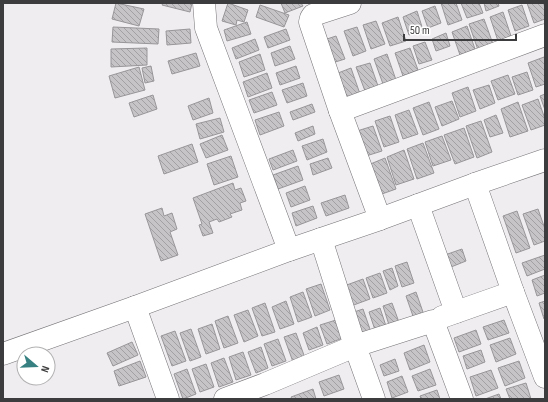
<svg xmlns="http://www.w3.org/2000/svg" width="548" height="402" font-family="'Sofia Sans Condensed',sans-serif">
<defs>
<pattern id="building-back-hatch" width="6" height="6" patternUnits="userSpaceOnUse"><rect width="6" height="6" fill="#c7c4c8"/><path d="M-1 5l2 2M0 0l6 6M5-1l2 2" fill="none" stroke="#a3a0a4"/></pattern>
</defs>
<rect width="100%" height="100%" fill="#f0edf1"/>
<!-- building -->
<g fill="url(#building-back-hatch)" stroke="#989699">
<polygon points="116,3 144,9 139,26 112,19"/>
<polygon points="163,3 192,3 190,12 162,5"/>
<polygon points="228,3 248,10 244,22 237,20 236,25 222,21"/>
<polygon points="281,3 301,3 303,6 285,13"/>
<polygon points="441,3 456,3 462,20 448,25"/>
<polygon points="461,3 479,3 483,13 467,18"/>
<polygon points="484,3 498,3 499,6 486,11"/>
<polygon points="527,3 543,3 545,7 545,19 534,23"/>
<polygon points="260,5 289,15 284,27 256,17"/>
<polygon points="522,5 529,26 515,31 508,10"/>
<polygon points="435,6 441,23 428,28 422,11"/>
<polygon points="417,11 423,30 409,35 403,17"/>
<polygon points="503,12 511,36 498,41 490,17"/>
<polygon points="398,17 406,41 390,46 382,23"/>
<polygon points="484,19 493,44 478,50 469,24"/>
<polygon points="376,21 385,44 371,49 363,25"/>
<polygon points="247,22 251,34 227,41 224,30"/>
<polygon points="467,26 475,49 460,55 452,32"/>
<polygon points="113,27 159,29 158,44 112,42"/>
<polygon points="357,27 366,51 353,56 344,31"/>
<polygon points="190,29 191,43 167,45 166,31"/>
<polygon points="286,29 290,40 268,48 264,37"/>
<polygon points="446,33 450,46 436,51 432,39"/>
<polygon points="336,36 345,59 332,63 324,40"/>
<polygon points="255,39 259,50 236,59 232,48"/>
<polygon points="425,42 432,60 419,64 413,46"/>
<polygon points="290,46 295,59 275,66 271,53"/>
<polygon points="147,48 147,65 111,67 111,49"/>
<polygon points="410,48 418,70 403,76 395,53"/>
<polygon points="196,53 200,66 172,74 168,61"/>
<polygon points="260,54 265,70 244,77 239,62"/>
<polygon points="387,54 396,80 383,84 374,59"/>
<polygon points="544,57 545,60 545,84 536,87 528,63"/>
<polygon points="370,63 378,86 365,91 356,67"/>
<polygon points="151,66 154,81 145,83 142,68"/>
<polygon points="296,66 300,78 280,85 276,73"/>
<polygon points="139,67 145,90 115,98 109,76"/>
<polygon points="351,68 360,94 347,98 338,73"/>
<polygon points="527,72 533,90 518,95 512,77"/>
<polygon points="267,73 272,88 248,97 243,82"/>
<polygon points="508,75 515,94 498,100 491,81"/>
<polygon points="303,83 307,96 287,103 282,90"/>
<polygon points="489,85 495,103 480,109 473,90"/>
<polygon points="468,87 476,111 460,117 452,93"/>
<polygon points="272,92 277,105 254,113 249,100"/>
<polygon points="545,94 545,110 540,96"/>
<polygon points="153,95 157,109 134,117 129,103"/>
<polygon points="209,98 213,113 193,120 188,106"/>
<polygon points="538,99 545,119 545,125 531,130 522,105"/>
<polygon points="452,101 459,119 442,126 435,107"/>
<polygon points="429,102 439,129 423,135 413,108"/>
<polygon points="518,102 528,131 510,137 501,109"/>
<polygon points="312,104 315,112 293,120 290,112"/>
<polygon points="409,110 418,134 403,139 395,115"/>
<polygon points="279,112 284,126 260,135 255,120"/>
<polygon points="496,115 503,133 490,137 484,120"/>
<polygon points="390,116 399,142 384,147 375,121"/>
<polygon points="220,118 224,132 200,139 196,124"/>
<polygon points="481,121 492,152 477,158 466,126"/>
<polygon points="313,126 315,134 298,141 295,133"/>
<polygon points="373,126 382,151 366,156 357,131"/>
<polygon points="464,128 474,157 455,164 444,135"/>
<polygon points="222,135 228,150 206,158 200,144"/>
<polygon points="442,136 451,160 433,166 425,142"/>
<polygon points="323,139 327,152 307,160 302,146"/>
<polygon points="423,143 434,173 417,179 407,149"/>
<polygon points="192,144 198,162 164,174 158,156"/>
<polygon points="293,150 297,161 273,170 269,159"/>
<polygon points="404,150 414,179 396,185 387,157"/>
<polygon points="231,156 238,177 214,185 207,164"/>
<polygon points="328,158 332,168 313,175 310,164"/>
<polygon points="385,158 396,189 379,195 368,165"/>
<polygon points="298,166 303,180 278,189 273,175"/>
<polygon points="233,183 235,190 241,188 246,201 240,203 242,210 230,214 232,217 219,222 217,219 209,222 213,233 203,236 199,225 202,224 193,198"/>
<polygon points="305,186 310,200 291,207 286,193"/>
<polygon points="345,195 349,208 326,216 321,203"/>
<polygon points="313,206 317,218 296,226 292,213"/>
<polygon points="162,208 164,216 172,213 177,229 170,232 178,255 161,261 145,214"/>
<polygon points="538,209 545,229 545,241 534,245 523,214"/>
<polygon points="517,211 530,248 516,253 503,216"/>
<polygon points="462,249 466,261 446,269 442,256"/>
<polygon points="545,255 545,269 527,276 522,263"/>
<polygon points="407,262 414,283 402,287 395,266"/>
<polygon points="392,268 398,286 390,290 383,271"/>
<polygon points="380,273 387,293 373,298 366,278"/>
<polygon points="545,275 545,293 537,296 532,280"/>
<polygon points="363,279 370,299 351,306 344,286"/>
<polygon points="321,284 330,310 315,316 306,289"/>
<polygon points="303,292 312,317 298,322 290,297"/>
<polygon points="416,292 424,315 414,319 406,296"/>
<polygon points="286,301 294,324 280,329 272,307"/>
<polygon points="545,301 545,318 544,319 539,303"/>
<polygon points="265,303 275,332 262,336 252,308"/>
<polygon points="392,303 400,325 390,328 383,306"/>
<polygon points="380,308 387,329 376,333 369,312"/>
<polygon points="363,309 372,335 360,339 351,313"/>
<polygon points="248,310 258,336 244,342 234,315"/>
<polygon points="228,316 238,343 224,348 215,321"/>
<polygon points="336,320 343,338 327,344 320,325"/>
<polygon points="504,320 509,333 488,340 483,327"/>
<polygon points="212,324 220,349 206,354 198,329"/>
<polygon points="317,327 323,345 309,350 303,333"/>
<polygon points="191,329 201,357 190,361 180,333"/>
<polygon points="476,330 481,344 459,352 454,338"/>
<polygon points="175,331 186,361 172,366 161,336"/>
<polygon points="296,333 305,358 293,362 284,337"/>
<polygon points="510,338 516,354 496,362 490,345"/>
<polygon points="278,339 286,361 272,366 264,344"/>
<polygon points="132,342 138,355 113,366 107,353"/>
<polygon points="424,345 430,362 410,370 404,353"/>
<polygon points="261,347 268,368 256,373 248,352"/>
<polygon points="481,350 485,362 467,369 463,356"/>
<polygon points="243,352 251,375 236,380 229,357"/>
<polygon points="224,358 233,382 219,387 211,363"/>
<polygon points="395,359 399,371 384,376 380,365"/>
<polygon points="140,361 146,377 119,386 114,371"/>
<polygon points="519,361 525,378 505,386 498,368"/>
<polygon points="206,364 214,387 200,392 192,369"/>
<polygon points="187,369 196,394 183,399 174,374"/>
<polygon points="430,369 436,385 418,391 412,376"/>
<polygon points="491,370 498,388 476,396 470,377"/>
<polygon points="339,375 344,389 324,396 319,382"/>
<polygon points="402,376 408,392 392,398 387,382"/>
<polygon points="526,383 531,399 510,399 506,389"/>
<polygon points="313,389 316,399 292,399 291,397"/>
<polygon points="437,390 440,399 421,399 420,396"/>
<polygon points="499,394 501,399 485,399"/>
</g>
<g fill="none" stroke-linecap="round" stroke-linejoin="round">
<defs>
<g id="minor">
<polyline points="204,3 206,28 289,250"/>
<polyline points="350,3 313,15 311,18 310,22 340,111 380,219"/>
<polyline points="340,111 545,35"/>
<polyline points="475,184 513,292 545,377"/>
<polyline points="418,205 456,312"/>
<polyline points="135,307 168,399"/>
<polyline points="442,317 513,292"/>
<polyline points="3,354 135,307 289,250 380,219 475,184 545,160"/>
<polyline points="225,399 265,384 355,346 321,239"/>
<polyline points="374,399 355,346 433,321 462,399"/>
</g>
</defs>
<!-- minor casing -->
<use href="#minor" stroke="#757376" stroke-width="23"/>
<!-- minor -->
<use href="#minor" stroke="#fff" stroke-width="22"/>
</g>
<!-- border -->
<rect width="548" height="402" fill="none" stroke="#3c3b3d" stroke-width="8"/>
<!-- north arrow -->
<g transform="translate(36 366) rotate(109)"><circle r="19" fill="#ffffff" stroke="#b1b1b1"/>
<path d="M0-3L7 15L0 10L-7 15Z" fill="#378081"/>
<text y="-6" font-size="11" font-weight="bold" text-anchor="middle" fill="#3c3b3d">N</text>
</g>
<!-- scale -->
<path d="M404 34v6h112v-6" fill="none" stroke="#3c3b3d" stroke-width="2"/>
<text x="410" y="34" font-size="12" fill="#3c3b3d" stroke="#ffffff" stroke-width="3" paint-order="stroke">50 m</text>
</svg>
